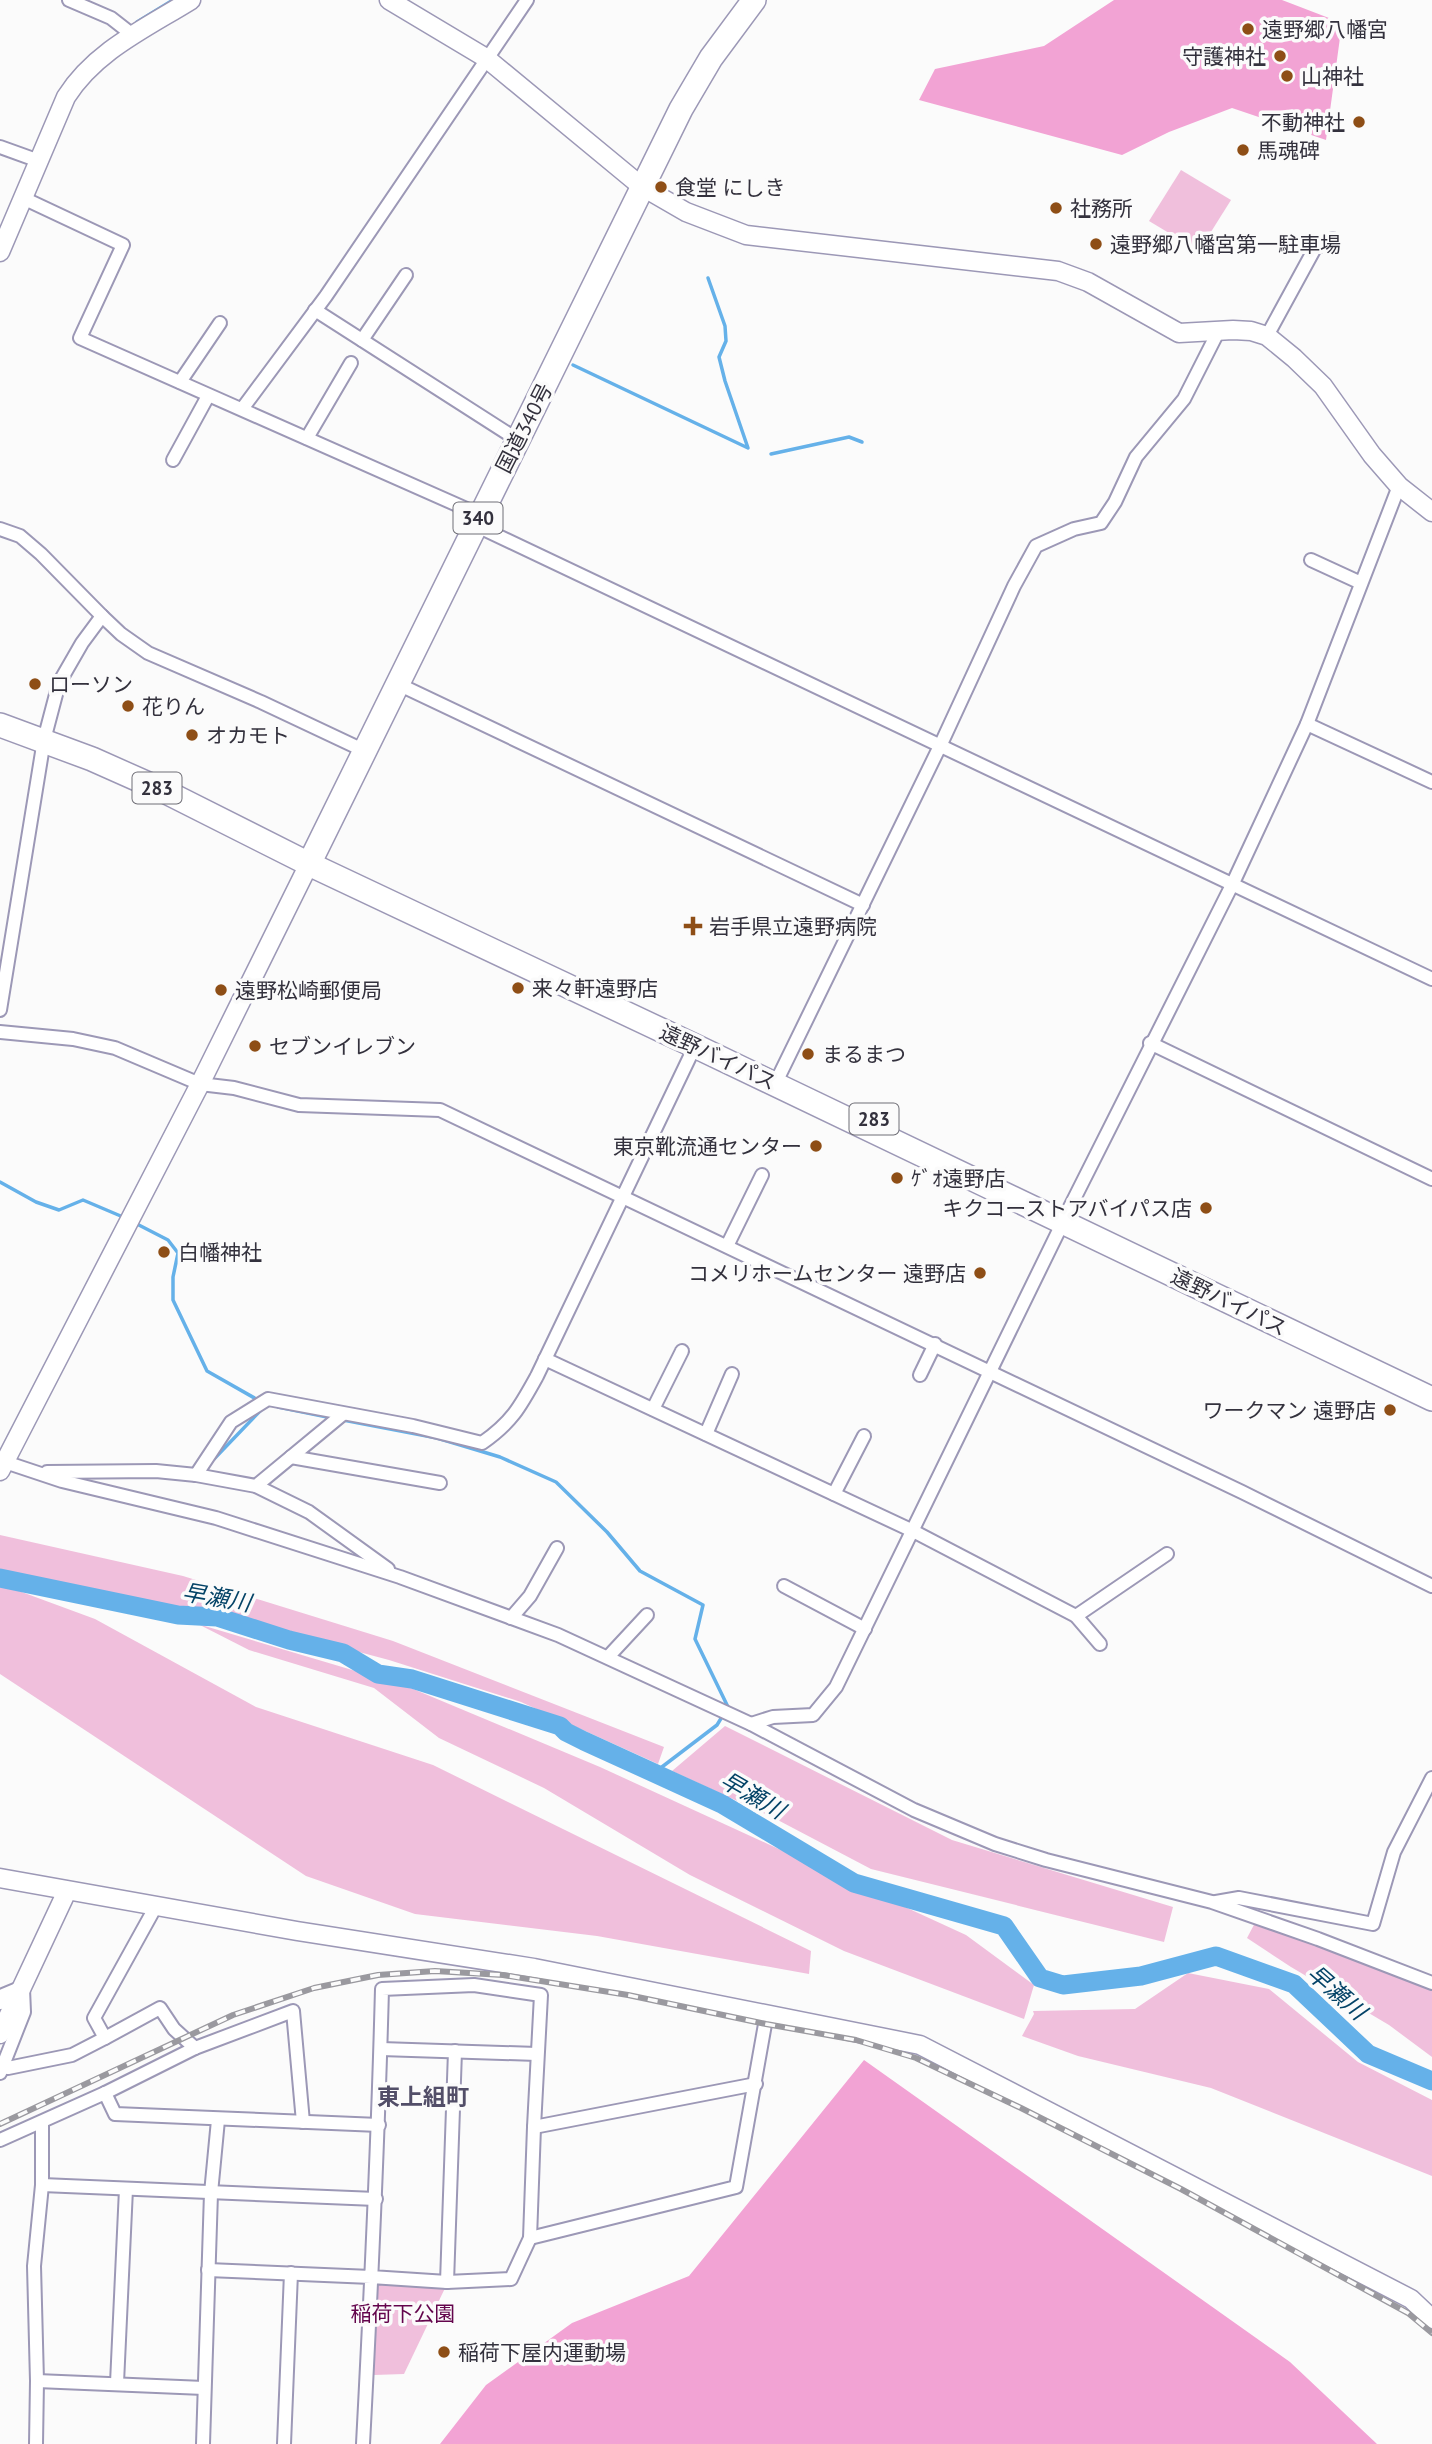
<svg xmlns="http://www.w3.org/2000/svg" width="1432" height="2444" font-family="'PT Sans','Noto Sans JP',sans-serif">
<rect width="100%" height="100%" fill="#fbfbfb"/>
<!-- green -->
<g fill="#f0bfdc">
<polygon points="1181,170 1231,200 1199,251 1149,221"/>
<polygon points="0,1535 183,1576 393,1641 664,1747 658,1764 521,1702 389,1660 216,1614 62,1588 0,1571"/>
<polygon points="0,1584 95,1619 256,1707 433,1765 811,1951 809,1974 597,1936 415,1914 306,1876 0,1674"/>
<polygon points="198,1624 406,1686 600,1767 966,1935 1034,1985 1024,2019 844,1951 690,1875 544,1788 439,1738 374,1688 249,1650"/>
<polygon points="725,1726 952,1840 1173,1907 1164,1942 871,1869 772,1817 672,1771"/>
<polygon points="1256,1921 1337,1954 1432,1989 1432,2057 1389,2025 1291,1967 1247,1938"/>
<polygon points="1188,1973 1269,1989 1358,2062 1432,2100 1432,2176 1211,2088 1078,2056 1022,2036 1034,2014 1033,2011 1135,2009"/>
<polygon points="376,2282 446,2286 404,2374 374,2375"/>
</g>
<!-- forest -->
<g fill="#f2a3d4">
<polygon points="1114,0 1282,0 1342,23 1326,140 1232,108 1169,132 1122,155 919,100 935,69 1044,46"/>
<polygon points="864,2060 1290,2362 1377,2444 440,2444 486,2385 572,2323 689,2276"/>
</g>
<g fill="none" stroke-linecap="round" stroke-linejoin="round">
<!-- stream -->
<g stroke="#65b1e9" stroke-width="3.5">
<polyline points="137,22 173,0"/>
<polyline points="573,365 748,448 725,381 719,357 726,341 725,326 708,278"/>
<polyline points="771,454 849,437 862,442"/>
<polyline points="0,1182 36,1202 59,1210 83,1200 123,1217"/>
<polyline points="133,1222 168,1240 178,1253 173,1277 173,1300 207,1371 258,1400"/>
<polyline points="278,1407 332,1418"/>
<polyline points="343,1420 437,1438 500,1457 556,1482 607,1532 640,1571 703,1605 695,1639 728,1707 717,1725 654,1773"/>
<polyline points="214,1459 262,1409"/>
</g>
<!-- river -->
<polyline stroke="#65b1e9" stroke-width="19" points="0,1578 178,1615 217,1617 289,1640 343,1653 378,1674 412,1679 560,1726 566,1732 584,1741 722,1804 854,1883 1004,1926 1040,1978 1063,1985 1141,1976 1216,1956 1294,1984 1368,2054 1432,2081"/>
<defs>
<g id="street">
<polyline points="69,0 111,18 134,36"/>
<polyline points="0,147 39,161"/>
<polyline points="23,198 123,245 80,338 480,515"/>
<polyline points="315,310 518,440"/>
<polyline points="1267,336 1315,248 1333,239"/>
<polyline points="362,340 406,275"/>
<polyline points="180,382 220,323"/>
<polyline points="242,409 326,296 527,0"/>
<polyline points="307,438 351,363"/>
<polyline points="173,460 208,396"/>
<polyline points="475,525 1432,979"/>
<polyline points="0,529 20,536 41,554 102,616 121,634 148,653 261,702 365,751"/>
<polyline points="1311,560 1361,583"/>
<polyline points="398,684 863,905"/>
<polyline points="1307,724 1432,782"/>
<polyline points="0,1010 44,740 59,683 82,643 102,616"/>
<polyline points="0,1032 73,1039 115,1048 200,1084 234,1088 299,1105 440,1110 1242,1492 1432,1586"/>
<polyline points="1150,1043 1432,1179"/>
<polyline points="780,1074 941,744 1014,586 1036,546 1074,529 1101,523 1115,502 1136,457 1184,399 1219,330"/>
<polyline points="1068,1211 1233,883 1307,724 1399,486"/>
<polyline points="727,1246 762,1175"/>
<polyline points="545,1359 913,1531 1076,1616 1167,1554"/>
<polyline points="920,1375 935,1344"/>
<polyline points="653,1409 682,1351"/>
<polyline points="706,1434 732,1374"/>
<polyline points="291,1457 440,1483"/>
<polyline points="5,1462 62,1481 216,1518 400,1577 558,1635 751,1724 914,1810 995,1844 1046,1860 1212,1902 1318,1939 1432,1983"/>
<polyline points="47,1472 156,1471 196,1475 256,1486 309,1512 388,1569"/>
<path d="M196 1475 231 1422 268 1399 413 1426 482 1443C512 1422 520 1407 537 1376L695 1046"/>
<polyline points="256,1486 343,1414"/>
<polyline points="834,1494 864,1436"/>
<polyline points="784,1586 865,1629"/>
<polyline points="1076,1616 1100,1644"/>
<polyline points="511,1618 530,1596 557,1548"/>
<polyline points="608,1657 647,1615"/>
<polyline points="751,1724 773,1717 813,1715 836,1687 1063,1222"/>
<polyline points="1216,1902 1239,1898 1373,1924 1394,1852 1432,1778"/>
<polyline points="156,1906 94,2018 105,2038 160,2008 174,2029 195,2048"/>
<polyline points="0,2003 3,1995 22,1987"/>
<polyline points="381,2049 537,2054"/>
<polyline points="0,2067 8,2068 72,2055 105,2038"/>
<polyline points="0,2073 24,2012 23,1989"/>
<polyline points="105,2093 115,2114 379,2125"/>
<polyline points="534,2127 756,2084"/>
<polyline points="0,2140 105,2093 195,2048 293,2011 303,2122"/>
<polyline points="42,2185 376,2199"/>
<polyline points="530,2238 736,2187 767,2013"/>
<path d="M208 2270 371 2277 447 2282 511 2279 530 2238 534 2127 541 1995 474 1985 382 1989C378 2141 371 2292 363 2444"/>
<polyline points="447,2282 455,2051"/>
<polyline points="37,2381 204,2388"/>
<polyline points="117,2383 126,2189"/>
<polyline points="36,2444 37,2381 34,2266 42,2185 42,2122"/>
<polyline points="203,2444 211,2193 218,2120"/>
<polyline points="284,2444 291,2273"/>
</g>
<g id="secondary">
<polyline points="389,0 486,58 641,186 686,212 746,235 1058,271 1088,282 1179,333 1233,330 1251,331 1267,336 1294,358 1323,386 1372,455 1399,486 1432,512"/>
<path d="M0 252 66 97C95 51 146 28 191 0"/>
<polyline points="0,1471 200,1084 309,864"/>
<polyline points="0,1878 297,1931 534,1968 920,2045 1411,2299 1432,2319"/>
<polyline points="0,2034 67,1891"/>
</g>
<g id="highway">
<polyline points="0,725 92,759 164,791 309,864 695,1046 1432,1399"/>
<polyline points="309,864 681,109 711,58 754,0"/>
</g>
</defs>
<!-- street casing -->
<use href="#street" stroke="#9c98b6" stroke-width="16"/>
<!-- secondary casing -->
<use href="#secondary" stroke="#9c98b6" stroke-width="21"/>
<!-- highway casing -->
<use href="#highway" stroke="#9c98b6" stroke-width="26"/>
<!-- street -->
<use href="#street" stroke="#fff" stroke-width="12"/>
<!-- secondary -->
<use href="#secondary" stroke="#fff" stroke-width="18"/>
<!-- highway -->
<use href="#highway" stroke="#fff" stroke-width="23"/>
<defs>
<polyline id="rail" points="0,2124 233,2015 314,1988 378,1975 435,1971 503,1975 628,1995 766,2024 856,2040 916,2058 1021,2108 1181,2189 1408,2313 1432,2333"/>
</defs>
<!-- rail casing -->
<use href="#rail" stroke="#9a999f" stroke-width="6"/>
<!-- rail -->
<use href="#rail" stroke="#fbfbfb" stroke-width="3.5" stroke-dasharray="10" stroke-linecap="butt"/>
</g>
<!-- markers -->
<g fill="#8e4e16" stroke="#fbfbfb" stroke-width="2.5">
<circle cx="1248" cy="29" r="7"/>
<circle cx="1280" cy="56" r="7"/>
<circle cx="1287" cy="76" r="7"/>
<circle cx="1359" cy="122" r="7"/>
<circle cx="1243" cy="150" r="7"/>
<circle cx="661" cy="187" r="7"/>
<circle cx="1056" cy="208" r="7"/>
<circle cx="1096" cy="244" r="7"/>
<circle cx="35" cy="684" r="7"/>
<circle cx="128" cy="706" r="7"/>
<circle cx="192" cy="735" r="7"/>
<path d="M689.5 915.5h7v7h7v7h-7v7h-7v-7h-7v-7h7z"/>
<circle cx="518" cy="988" r="7"/>
<circle cx="221" cy="990" r="7"/>
<circle cx="255" cy="1046" r="7"/>
<circle cx="808" cy="1054" r="7"/>
<circle cx="816" cy="1146" r="7"/>
<circle cx="897" cy="1178" r="7"/>
<circle cx="1206" cy="1208" r="7"/>
<circle cx="164" cy="1252" r="7"/>
<circle cx="980" cy="1273" r="7"/>
<circle cx="1390" cy="1410" r="7"/>
<circle cx="444" cy="2352" r="7"/>
</g>
<g text-anchor="middle" dominant-baseline="central" stroke-width="7" stroke-linejoin="round" paint-order="stroke">
<!-- shield labels -->
<g fill="#fbfbfb" stroke="#6f6e76" stroke-width="2">
<rect x="453.5" y="502.5" width="49" height="31" rx="5"/>
<rect x="132.5" y="772.5" width="49" height="31" rx="5"/>
<rect x="849.5" y="1103.5" width="49" height="31" rx="5"/>
</g>
<g font-size="19" font-weight="bold" fill="#33313d">
<text x="478" y="518">340</text>
<text x="157" y="788">283</text>
<text x="874" y="1119">283</text>
</g>
<!-- poi labels -->
<g font-size="21" fill="#33313d" stroke="#fbfbfb" text-anchor="start">
<text x="1262" y="29">遠野郷八幡宮</text>
<text x="1266" y="56" text-anchor="end">守護神社</text>
<text x="1301" y="76">山神社</text>
<text x="1345" y="122" text-anchor="end">不動神社</text>
<text x="1257" y="150">馬魂碑</text>
<text x="675" y="187">食堂 にしき</text>
<text x="1070" y="208">社務所</text>
<text x="1110" y="244">遠野郷八幡宮第一駐車場</text>
<text x="49" y="684">ローソン</text>
<text x="142" y="706">花りん</text>
<text x="206" y="735">オカモト</text>
<text x="709" y="926">岩手県立遠野病院</text>
<text x="532" y="988">来々軒遠野店</text>
<text x="235" y="990">遠野松崎郵便局</text>
<text x="269" y="1046">セブンイレブン</text>
<text x="822" y="1054">まるまつ</text>
<text x="802" y="1146" text-anchor="end">東京靴流通センター</text>
<text x="911" y="1178">ｹﾞｵ遠野店</text>
<text x="1192" y="1208" text-anchor="end">キクコーストアバイパス店</text>
<text x="178" y="1252">白幡神社</text>
<text x="966" y="1273" text-anchor="end">コメリホームセンター 遠野店</text>
<text x="1376" y="1410" text-anchor="end">ワークマン 遠野店</text>
<text x="458" y="2352">稲荷下屋内運動場</text>
</g>
<!-- street labels -->
<g font-size="21" fill="#33313d" stroke="#fbfbfb">
<text transform="translate(524 428) rotate(-63)">国道340号</text>
<text transform="translate(718 1057) rotate(25)">遠野バイパス</text>
<text transform="translate(1229 1302) rotate(26)">遠野バイパス</text>
</g>
<!-- park labels -->
<g font-size="21" fill="#63054c" stroke="#fbfbfb">
<text x="403" y="2313">稲荷下公園</text>
</g>
<!-- water labels -->
<g font-size="23" font-style="italic" fill="#044367" stroke="#fbfbfb">
<text transform="translate(217 1597) rotate(10)">早瀬川</text>
<text transform="translate(753 1795) rotate(30)">早瀬川</text>
<text transform="translate(1337 1992) rotate(41)">早瀬川</text>
</g>
<!-- neighbourhood labels -->
<g font-size="23" font-weight="bold" fill="#524e68" stroke="#fbfbfb">
<text x="423" y="2096">東上組町</text>
</g>
</g>
</svg>
